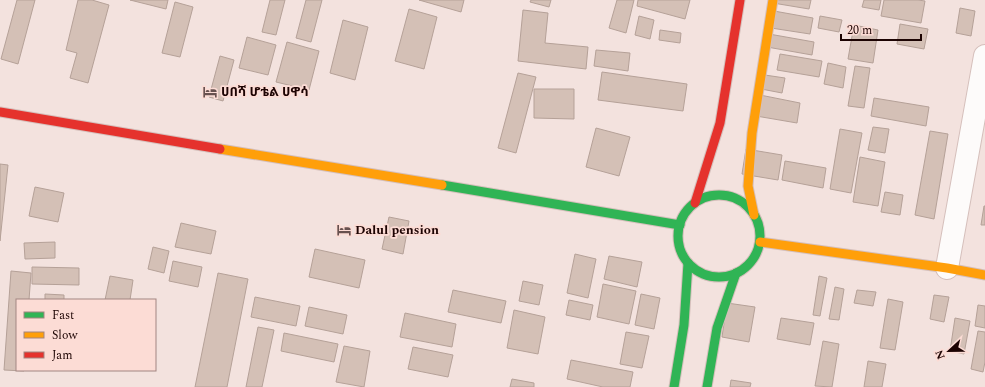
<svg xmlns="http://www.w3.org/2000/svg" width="985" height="387" font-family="Spectral,'Noto Sans Ethiopic',serif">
<rect width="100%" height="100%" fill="#f3e2de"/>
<!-- building -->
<g fill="#d4c0b6" stroke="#b5a198">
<polygon points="17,0 35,0 18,64 1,59"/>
<polygon points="78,0 92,0 109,5 88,83 70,78 77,53 66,50"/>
<polygon points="130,0 168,0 166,9"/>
<polygon points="270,0 285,0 276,35 262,32"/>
<polygon points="306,0 322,0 311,42 296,38"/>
<polygon points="419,0 464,0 461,12"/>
<polygon points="531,0 551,0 549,7 530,2"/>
<polygon points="617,0 634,0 626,33 609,28"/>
<polygon points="638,0 690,0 685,19 637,6"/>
<polygon points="774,0 811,0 809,9 773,3"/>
<polygon points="864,0 881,0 879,10 862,7"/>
<polygon points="884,0 918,0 925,1 921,23 881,16"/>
<polygon points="175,2 193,7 180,57 162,53"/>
<polygon points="960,8 975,11 971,36 956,33"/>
<polygon points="409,9 437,17 424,69 395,61"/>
<polygon points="523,10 548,13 545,43 588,47 586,69 518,61"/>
<polygon points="774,11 813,18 810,34 771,28"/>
<polygon points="639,16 654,20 650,39 635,35"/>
<polygon points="820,16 842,20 839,32 818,28"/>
<polygon points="343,20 368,27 355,80 330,73"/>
<polygon points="900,24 928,29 924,49 897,44"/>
<polygon points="854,25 878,30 873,63 848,59"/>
<polygon points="660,30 681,33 680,43 659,40"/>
<polygon points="769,34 814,42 812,55 767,47"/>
<polygon points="247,37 276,45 268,75 239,68"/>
<polygon points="287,42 319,51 309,90 276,82"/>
<polygon points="596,50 630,53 628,71 594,66"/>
<polygon points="780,54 822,61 819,77 777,70"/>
<polygon points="220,56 234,60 223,101 209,97"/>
<polygon points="828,63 846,67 843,88 824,84"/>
<polygon points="855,66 870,68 864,108 848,106"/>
<polygon points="602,72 687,84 683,111 598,100"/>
<polygon points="518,73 536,77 516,153 498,148"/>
<polygon points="758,74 785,78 782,93 756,88"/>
<polygon points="534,89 574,89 574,119 534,118"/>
<polygon points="760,95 800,103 797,123 756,116"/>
<polygon points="874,98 929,107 926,126 871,116"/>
<polygon points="873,127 889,129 885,153 868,150"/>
<polygon points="596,128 630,137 619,176 586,167"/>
<polygon points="840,129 862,133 851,193 830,189"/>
<polygon points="930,131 948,134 934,219 915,215"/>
<polygon points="746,149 782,155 778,180 742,174"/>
<polygon points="860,157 885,162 878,206 853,202"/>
<polygon points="785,161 826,168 823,188 782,180"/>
<polygon points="0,164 8,165 0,241"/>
<polygon points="35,187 64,193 58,222 29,216"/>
<polygon points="885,192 903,195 900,215 881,212"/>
<polygon points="984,206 985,206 985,225 981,225"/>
<polygon points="389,217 409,221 403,254 382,249"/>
<polygon points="181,223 216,231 211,254 175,247"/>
<polygon points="55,242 55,258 25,259 24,243"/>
<polygon points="153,247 169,251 164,273 148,269"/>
<polygon points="315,249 365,260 359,288 309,277"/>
<polygon points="575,254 596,259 588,298 567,293"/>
<polygon points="609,256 642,262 637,287 604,279"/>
<polygon points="173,261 202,267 198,287 169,281"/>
<polygon points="32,267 79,268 79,285 32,284"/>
<polygon points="11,271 31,273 29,300 17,300 17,370 24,370 24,371 4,370"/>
<polygon points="218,273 248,279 227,387 195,387"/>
<polygon points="110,276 133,280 130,300 105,300"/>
<polygon points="819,276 827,278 820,316 813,315"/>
<polygon points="523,281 543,285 539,305 519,301"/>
<polygon points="603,284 636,291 629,324 597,317"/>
<polygon points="835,287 844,289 839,320 829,319"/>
<polygon points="453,290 506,301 501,323 448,312"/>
<polygon points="857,290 876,292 873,306 854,303"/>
<polygon points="45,294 64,295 64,300 45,300"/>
<polygon points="641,294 660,298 654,329 635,325"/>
<polygon points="934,295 949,297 944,322 930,319"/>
<polygon points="255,297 300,306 296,326 251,317"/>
<polygon points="888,299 903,302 895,350 880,348"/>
<polygon points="569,300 593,305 590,320 566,315"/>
<polygon points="727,303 755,307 749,342 722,337"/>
<polygon points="978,305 985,306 985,328 975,326"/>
<polygon points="309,307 347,315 343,334 305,326"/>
<polygon points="514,310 545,317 538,354 507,348"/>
<polygon points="405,313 456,324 452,347 400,337"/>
<polygon points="781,318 814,323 810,345 777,339"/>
<polygon points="955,318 970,321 964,354 950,351"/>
<polygon points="258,327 274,330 262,387 246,387"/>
<polygon points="978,331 985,332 985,362 983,372 971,369"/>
<polygon points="626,332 649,336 642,368 620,364"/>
<polygon points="284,333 338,344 334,362 281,351"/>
<polygon points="823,341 839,344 832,387 815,386"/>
<polygon points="344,346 370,351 364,387 336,382"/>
<polygon points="413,347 453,355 448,377 408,369"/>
<polygon points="571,360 633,372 630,387 603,387 567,379"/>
<polygon points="868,361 886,364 882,387 864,387"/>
<polygon points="512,379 534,383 534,387 510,387"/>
<polygon points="731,380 751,383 750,387 730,387"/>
</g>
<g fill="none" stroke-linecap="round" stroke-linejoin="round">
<defs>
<polyline id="street" points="947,268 985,56"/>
<g id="fast">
<polyline points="442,185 680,225"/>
<circle cx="719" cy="236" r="41"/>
<polyline points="674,387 684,325 688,263"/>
<polyline points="707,387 717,328 736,273"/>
</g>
<g id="slow">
<polyline points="220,149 442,185"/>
<polyline points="754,215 748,186 752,133 773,0"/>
<polyline points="760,242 947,268 985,275"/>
</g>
<g id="jam">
<polyline points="0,112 220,149"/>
<polyline points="695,203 720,123 740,0"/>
</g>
</defs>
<!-- street casing -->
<use href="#street" stroke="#d5bfbb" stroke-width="24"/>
<!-- fast casing -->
<use href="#fast" stroke="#d5bfbb" stroke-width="11"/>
<!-- slow casing -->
<use href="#slow" stroke="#d5bfbb" stroke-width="11"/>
<!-- jam casing -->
<use href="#jam" stroke="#d5bfbb" stroke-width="11"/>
<!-- street -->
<use href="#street" stroke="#fdfbfa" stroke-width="22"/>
<!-- fast -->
<use href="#fast" stroke="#30b455" stroke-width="9"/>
<!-- slow -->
<use href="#slow" stroke="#ff9f0a" stroke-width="9"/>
<!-- jam -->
<use href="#jam" stroke="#e5322d" stroke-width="9"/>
</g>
<!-- icons -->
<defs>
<symbol id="hotel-bare" viewBox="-9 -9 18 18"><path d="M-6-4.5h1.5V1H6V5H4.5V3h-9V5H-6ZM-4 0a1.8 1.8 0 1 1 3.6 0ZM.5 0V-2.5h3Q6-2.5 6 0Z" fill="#67514f" stroke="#fcdcd5" stroke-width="2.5" paint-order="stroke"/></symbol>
</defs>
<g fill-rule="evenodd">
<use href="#hotel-bare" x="200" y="82" width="20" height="20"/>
<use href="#hotel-bare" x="334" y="220" width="20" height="20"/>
</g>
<g text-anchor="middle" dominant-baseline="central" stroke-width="3.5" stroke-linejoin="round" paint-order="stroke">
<!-- poi labels -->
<g font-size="13" font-weight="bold" fill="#1c0302" stroke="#fcdcd5" text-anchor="start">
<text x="221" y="92">ሀበሻ ሆቴል ሀዋሳ</text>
<text x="355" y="230">Dalul pension</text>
</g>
</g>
<!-- legend -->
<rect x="16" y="299" width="140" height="72" fill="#fcdcd5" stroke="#a28581"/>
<rect x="24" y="312" width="20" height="6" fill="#30b455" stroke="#a28581"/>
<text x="52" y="319" font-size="12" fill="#1c0302">Fast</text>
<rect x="24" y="332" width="20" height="6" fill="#ff9f0a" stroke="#a28581"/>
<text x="52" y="339" font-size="12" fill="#1c0302">Slow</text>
<rect x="24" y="352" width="20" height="6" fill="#e5322d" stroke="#a28581"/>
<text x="52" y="359" font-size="12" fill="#1c0302">Jam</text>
<!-- north arrow -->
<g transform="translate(949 351) rotate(248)" stroke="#fcdcd5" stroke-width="3" paint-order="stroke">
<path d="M0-3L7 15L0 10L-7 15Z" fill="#1c0302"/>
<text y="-6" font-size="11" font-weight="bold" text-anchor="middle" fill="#1c0302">N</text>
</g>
<!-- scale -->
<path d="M841 34v6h80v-6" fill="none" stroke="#1c0302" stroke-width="2"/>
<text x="847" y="34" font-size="12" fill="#1c0302" stroke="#fcdcd5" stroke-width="3" paint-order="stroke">20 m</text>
</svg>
